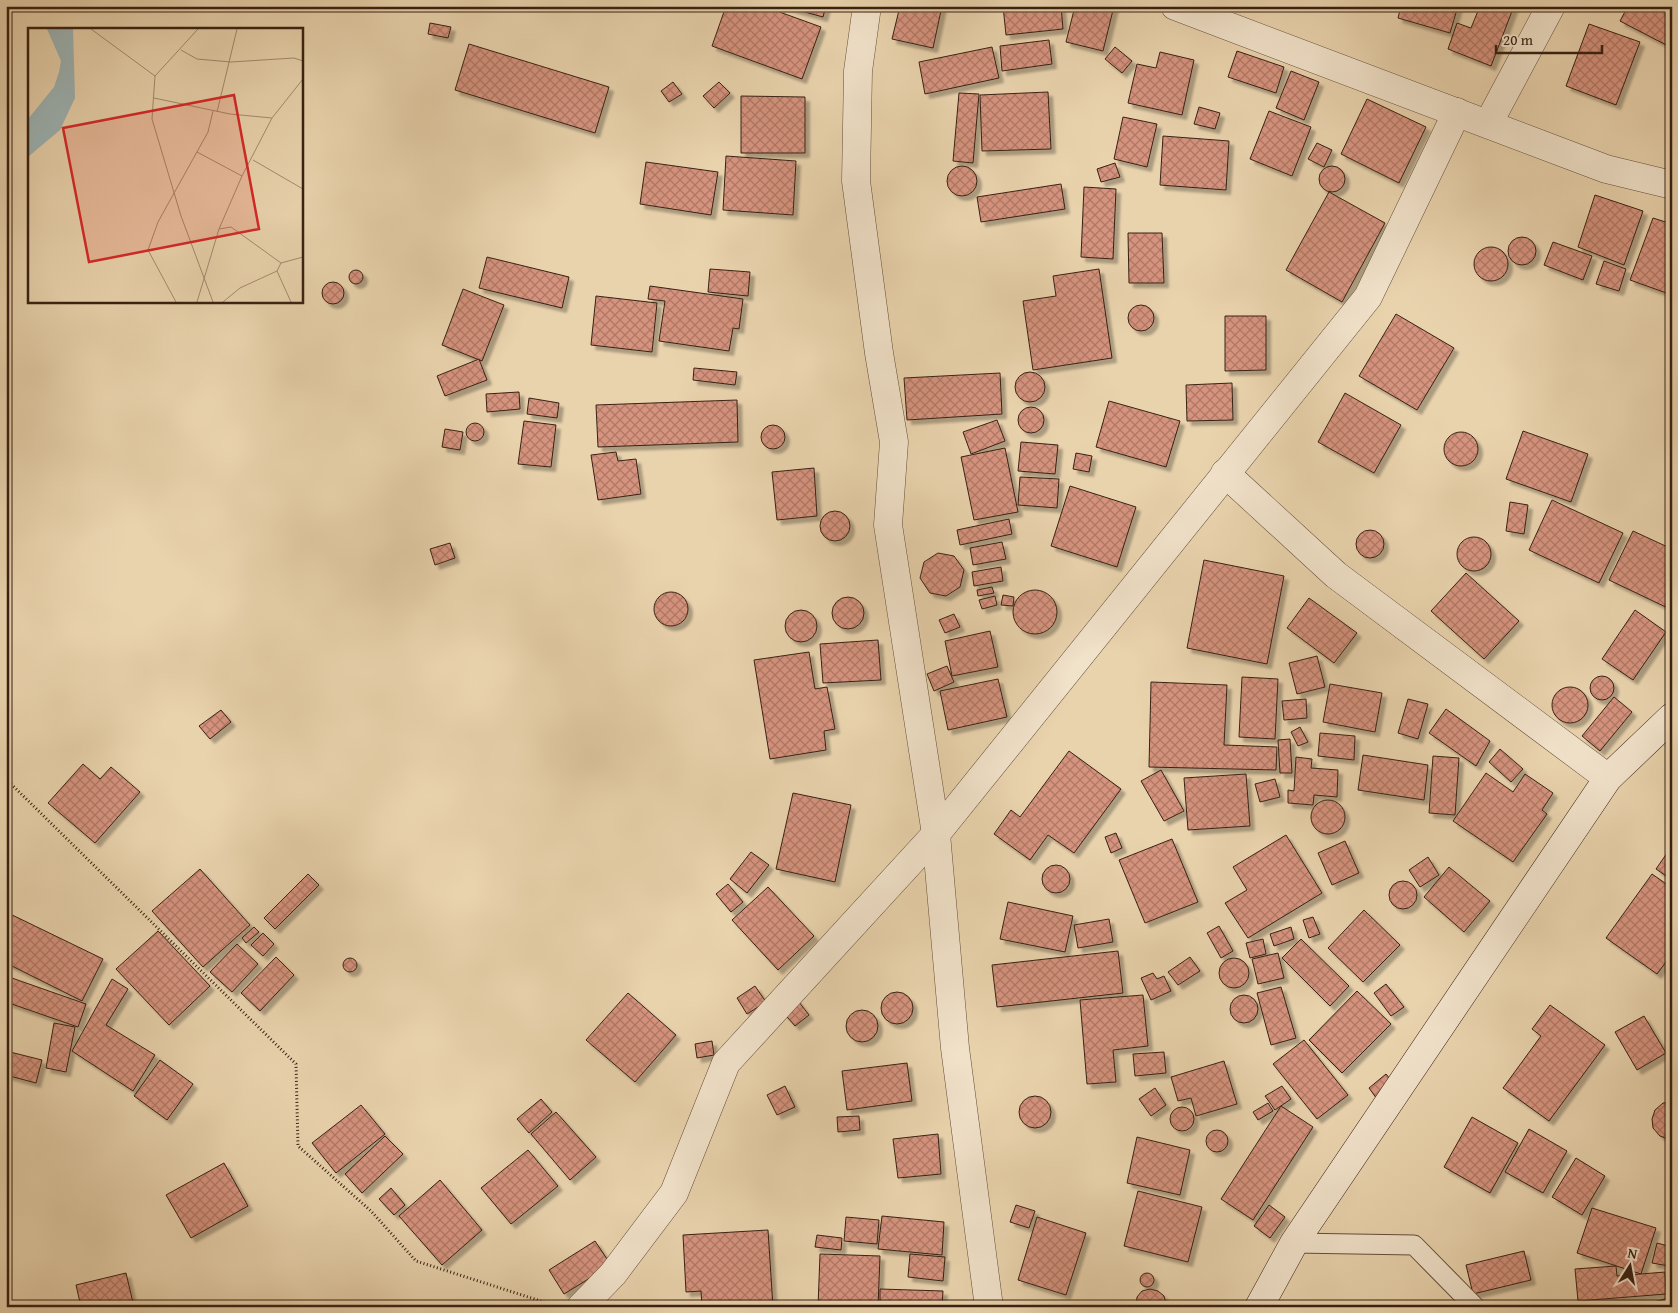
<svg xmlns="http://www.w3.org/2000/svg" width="1678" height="1313" font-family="'Gentium Book Plus',serif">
<defs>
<pattern id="building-cross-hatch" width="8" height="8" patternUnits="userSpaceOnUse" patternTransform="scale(1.25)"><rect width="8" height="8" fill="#d6937e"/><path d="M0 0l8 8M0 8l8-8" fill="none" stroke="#af7866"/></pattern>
<filter id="shadow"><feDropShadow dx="4.5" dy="4.5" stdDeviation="1" flood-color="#0004"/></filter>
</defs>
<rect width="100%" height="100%" fill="#e9d3ad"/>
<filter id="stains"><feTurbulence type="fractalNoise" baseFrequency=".004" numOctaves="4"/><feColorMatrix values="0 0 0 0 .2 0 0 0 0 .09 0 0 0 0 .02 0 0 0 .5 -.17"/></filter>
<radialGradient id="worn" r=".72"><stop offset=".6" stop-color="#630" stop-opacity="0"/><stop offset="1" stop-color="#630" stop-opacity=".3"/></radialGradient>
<!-- building -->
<g fill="url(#building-cross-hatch)" stroke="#382113" filter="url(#shadow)">
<polygon points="726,6 763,6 821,27 802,79 712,46"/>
<polygon points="783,6 826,6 823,17"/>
<polygon points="900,6 942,6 933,48 892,39"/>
<polygon points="1003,6 1061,6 1063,29 1006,35"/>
<polygon points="1075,6 1114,6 1103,51 1066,42"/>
<polygon points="1401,6 1458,6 1450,33 1398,18"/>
<polygon points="1480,6 1514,6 1491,66 1448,49 1457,23 1471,28"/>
<polygon points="1628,6 1672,6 1672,48 1620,21"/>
<polygon points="430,23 451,27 448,38 428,34"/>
<polygon points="1589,24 1640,42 1616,105 1566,86"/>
<polygon points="1049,40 1052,64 1002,71 1000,46"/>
<polygon points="469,44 609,87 595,133 455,90"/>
<polygon points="992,47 999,78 925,94 919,62"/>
<polygon points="1115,47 1132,61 1122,73 1105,59"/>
<polygon points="1237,51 1284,67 1276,93 1228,77"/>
<polygon points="1160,52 1194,60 1182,115 1128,103 1137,64 1156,68"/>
<polygon points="1291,71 1319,82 1304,120 1276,108"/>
<polygon points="673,82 682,94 669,102 661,91"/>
<polygon points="719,82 730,93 714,108 703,96"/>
<polygon points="1048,92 1051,149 982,151 980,95"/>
<polygon points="959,93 979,94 973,163 953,161"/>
<polygon points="741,96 805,97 805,153 741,153"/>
<polygon points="1367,99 1426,127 1399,183 1341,154"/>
<polygon points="1199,107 1220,113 1215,129 1194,124"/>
<polygon points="1269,111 1311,127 1292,176 1250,159"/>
<polygon points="1123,117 1157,124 1147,167 1114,159"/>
<polygon points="1163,136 1229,141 1226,190 1160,185"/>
<polygon points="1317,143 1332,150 1324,167 1308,159"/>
<polygon points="726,156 796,161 793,215 723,210"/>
<polygon points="646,162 718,172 711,215 640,204"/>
<polygon points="1115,163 1120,177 1101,182 1097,169"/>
<circle cx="1332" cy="179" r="13"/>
<circle cx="962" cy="181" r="15"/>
<polygon points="1061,184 1065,209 981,222 977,197"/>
<polygon points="1084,187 1116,189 1113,259 1081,257"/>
<polygon points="1329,192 1385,223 1342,302 1286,270"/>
<polygon points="1595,195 1643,211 1624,265 1578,247"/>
<polygon points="1653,218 1672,224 1672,295 1630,280"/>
<polygon points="1128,233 1162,233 1164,283 1129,283"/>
<circle cx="1522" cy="251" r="14"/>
<polygon points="1553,242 1592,256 1583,280 1544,265"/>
<circle cx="1491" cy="264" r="17"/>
<polygon points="487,257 569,277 562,308 479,288"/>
<polygon points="1604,261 1626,269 1619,291 1596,284"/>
<polygon points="710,269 750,272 748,296 708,292"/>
<polygon points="1099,269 1112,358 1033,370 1023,301 1056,296 1053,276"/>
<circle cx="356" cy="277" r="7"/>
<circle cx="333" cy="293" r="11"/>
<polygon points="650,286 743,299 739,329 733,328 729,351 659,341 665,301 648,299"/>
<polygon points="463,289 504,305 482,361 442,345"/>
<polygon points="596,296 657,303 652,352 591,345"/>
<circle cx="1141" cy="318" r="13"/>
<polygon points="1396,314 1454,348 1417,410 1359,376"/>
<polygon points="1225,316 1266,316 1266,370 1225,371"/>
<polygon points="479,359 487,380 445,396 437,376"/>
<polygon points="694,368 737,372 735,385 693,380"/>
<circle cx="1030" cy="387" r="15"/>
<polygon points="1000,373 1002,414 907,420 904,378"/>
<polygon points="1232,383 1233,420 1187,421 1186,385"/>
<polygon points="519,392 520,409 487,412 486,394"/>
<polygon points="1345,393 1401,425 1374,473 1318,442"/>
<polygon points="529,398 559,403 557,418 527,414"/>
<polygon points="737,400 738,442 598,447 596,405"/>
<polygon points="1109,401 1180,421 1166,467 1096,447"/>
<circle cx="1031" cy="420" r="13"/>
<polygon points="997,420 1005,441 971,454 963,432"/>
<polygon points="524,421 556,425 551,467 518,464"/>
<circle cx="475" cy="432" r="9"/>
<circle cx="773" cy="437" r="12"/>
<polygon points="445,429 463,432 460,450 442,447"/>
<polygon points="1523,431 1588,454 1571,502 1506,479"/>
<circle cx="1461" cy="449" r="17"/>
<polygon points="1021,442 1058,445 1055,474 1018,471"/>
<polygon points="1005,448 1018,512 974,520 961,457"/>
<polygon points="616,452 618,461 636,459 641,494 598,500 591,455"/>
<polygon points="1076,453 1092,456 1089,472 1073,469"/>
<polygon points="814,468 817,516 777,520 772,472"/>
<polygon points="1020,477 1059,479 1057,508 1018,505"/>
<polygon points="1070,486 1136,507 1117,567 1051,546"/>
<polygon points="1552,500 1623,533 1599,583 1529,550"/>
<polygon points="1510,502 1528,505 1524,534 1506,531"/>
<circle cx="835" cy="526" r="15"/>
<polygon points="1009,519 1012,534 960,545 957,530"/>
<circle cx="1370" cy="544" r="14"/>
<polygon points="1633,531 1672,549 1672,610 1609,580"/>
<circle cx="1474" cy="554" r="17"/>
<polygon points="1002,542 1006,559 973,565 970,548"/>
<polygon points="450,543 455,558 435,565 430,549"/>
<polygon points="938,553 954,556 964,570 960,587 946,596 930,593 920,578 924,562"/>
<polygon points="1204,560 1284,576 1267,664 1187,648"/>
<polygon points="1001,567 1003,581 974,586 972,572"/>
<polygon points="1466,573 1519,621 1484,659 1431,611"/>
<polygon points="992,587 994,593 978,596 977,590"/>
<circle cx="1035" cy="612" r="22"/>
<circle cx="671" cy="609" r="17"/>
<polygon points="1003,595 1014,597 1013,606 1001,605"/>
<polygon points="995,596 997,605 982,609 979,600"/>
<circle cx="848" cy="613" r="16"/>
<polygon points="1309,598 1357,633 1334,663 1287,628"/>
<circle cx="801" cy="626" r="16"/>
<polygon points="1635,610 1666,632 1633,680 1602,659"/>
<polygon points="954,614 960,627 945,633 939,620"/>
<polygon points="990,631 998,667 952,676 945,641"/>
<polygon points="878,640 881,680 823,683 820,644"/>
<polygon points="809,652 815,689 827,687 835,729 824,731 826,750 770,759 754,660"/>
<polygon points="1317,656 1325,687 1297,694 1289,663"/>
<polygon points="947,666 954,682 934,691 927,674"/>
<circle cx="1602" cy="688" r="12"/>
<polygon points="1242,677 1278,679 1275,739 1239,737"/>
<polygon points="998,679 1007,717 948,730 940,691"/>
<polygon points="1151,682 1227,685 1224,745 1277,747 1276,770 1149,767"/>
<polygon points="1330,684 1382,693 1375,732 1323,722"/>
<circle cx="1570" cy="705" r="18"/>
<polygon points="1614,697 1632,712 1600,751 1582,736"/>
<polygon points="1306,699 1307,718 1284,720 1282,701"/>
<polygon points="1408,699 1428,704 1418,739 1398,733"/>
<polygon points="1446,709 1490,741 1476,766 1429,733"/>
<polygon points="221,710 231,722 210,739 199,726"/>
<polygon points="1300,727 1308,742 1298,746 1291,732"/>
<polygon points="1320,733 1355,736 1354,760 1318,756"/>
<polygon points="1290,739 1292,773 1280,773 1278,740"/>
<polygon points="1500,749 1523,769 1511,782 1489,762"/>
<polygon points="1069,751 1121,789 1074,853 1048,835 1030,860 994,834 1011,810 1020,817"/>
<polygon points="1363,755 1428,765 1424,800 1358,790"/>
<polygon points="1433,756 1459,758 1455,815 1429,813"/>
<polygon points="1296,757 1312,759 1311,768 1338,770 1337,797 1314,795 1313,805 1288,803 1288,790 1294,791"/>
<polygon points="83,764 100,779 111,767 140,792 95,843 48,803"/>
<polygon points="1161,770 1184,811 1164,821 1141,781"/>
<polygon points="1486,773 1513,792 1525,774 1553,793 1542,810 1547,814 1513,862 1453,821"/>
<polygon points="1246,774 1250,826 1188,830 1184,778"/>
<polygon points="1275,779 1280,797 1260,802 1255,784"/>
<polygon points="793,793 851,805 835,882 776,869"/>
<circle cx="1328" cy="817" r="17"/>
<polygon points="1116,833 1122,848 1111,853 1105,837"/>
<polygon points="1286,835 1322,893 1248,938 1225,903 1247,890 1233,867"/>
<polygon points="1172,839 1198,902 1145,923 1119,860"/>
<polygon points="1345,841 1359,873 1332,885 1318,853"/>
<polygon points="1672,846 1672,880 1656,869"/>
<polygon points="751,852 769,865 747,893 730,879"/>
<polygon points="1428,857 1439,875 1420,887 1409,870"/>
<circle cx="1056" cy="879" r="14"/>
<polygon points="1449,867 1490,901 1464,932 1424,897"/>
<polygon points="200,869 250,925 203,967 152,911"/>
<polygon points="308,874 319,885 275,929 264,918"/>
<polygon points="1652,874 1672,888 1672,954 1657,974 1606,938"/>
<circle cx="1403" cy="895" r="14"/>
<polygon points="728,884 743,902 731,912 716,894"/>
<polygon points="768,887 814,936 778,970 732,920"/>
<polygon points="1008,902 1073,916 1065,952 1000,939"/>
<polygon points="1364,910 1400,945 1363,982 1328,948"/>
<polygon points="6,912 103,959 82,1001 6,963"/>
<polygon points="1313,917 1320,934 1309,938 1303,920"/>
<polygon points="1109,919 1113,942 1078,948 1074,925"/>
<polygon points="1219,926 1233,951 1221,958 1207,933"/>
<polygon points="254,927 259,932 246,943 242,938"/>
<polygon points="1291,927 1294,939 1274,946 1270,934"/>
<polygon points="158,931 210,986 169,1025 116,969"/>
<polygon points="263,933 274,944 263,956 251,945"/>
<polygon points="1263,939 1266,954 1250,958 1246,943"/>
<polygon points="1301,939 1349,986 1330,1006 1282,958"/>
<polygon points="237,944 258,964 232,992 210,972"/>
<polygon points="1118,951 1123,993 997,1007 992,965"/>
<polygon points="1278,953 1284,978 1258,984 1252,959"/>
<polygon points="276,957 294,975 260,1011 241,993"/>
<polygon points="1190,957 1200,971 1178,985 1168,972"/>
<circle cx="350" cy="965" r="7"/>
<circle cx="1234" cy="973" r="15"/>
<polygon points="1153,973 1157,979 1164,976 1171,991 1151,1000 1141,978"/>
<polygon points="9,977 86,1004 78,1027 6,1002 6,984"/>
<polygon points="112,979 128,989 106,1025 155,1055 133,1091 72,1051"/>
<polygon points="1386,984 1404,1007 1391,1016 1374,993"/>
<polygon points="755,986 766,1002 747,1014 737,998"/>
<polygon points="1281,987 1296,1038 1271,1045 1257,993"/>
<polygon points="1357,991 1391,1024 1342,1073 1309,1040"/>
<circle cx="897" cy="1008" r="16"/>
<polygon points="628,993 676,1035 635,1082 586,1040"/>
<circle cx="1244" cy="1009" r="14"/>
<polygon points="1143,995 1148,1046 1113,1050 1116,1082 1087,1084 1080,1000"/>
<polygon points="795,997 809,1015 795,1026 780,1009"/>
<polygon points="1550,1005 1605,1045 1549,1121 1503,1088 1541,1036 1532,1029"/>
<circle cx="862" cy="1026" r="16"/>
<polygon points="1644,1016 1666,1053 1637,1070 1615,1032"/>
<polygon points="54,1023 75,1027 66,1072 46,1068"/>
<polygon points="1304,1040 1348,1095 1317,1119 1273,1064"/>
<polygon points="712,1041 714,1055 697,1058 695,1044"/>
<polygon points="6,1051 42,1060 36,1083 6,1075"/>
<polygon points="1164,1052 1166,1073 1135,1076 1133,1054"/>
<polygon points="160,1060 193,1084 167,1120 134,1096"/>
<polygon points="1224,1061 1237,1104 1196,1116 1191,1098 1178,1101 1171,1077"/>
<polygon points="907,1063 912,1101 847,1110 842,1071"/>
<polygon points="1386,1074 1395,1085 1377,1099 1369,1088"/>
<polygon points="785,1086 795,1107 777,1115 767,1095"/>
<polygon points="1282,1086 1291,1099 1275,1110 1265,1096"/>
<polygon points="1155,1088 1166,1105 1151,1116 1139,1099"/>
<circle cx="1035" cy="1112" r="16"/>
<polygon points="541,1099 552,1112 529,1133 517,1119"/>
<polygon points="1672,1102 1672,1139 1668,1139 1660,1136 1653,1128 1652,1119 1655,1110 1663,1103"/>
<polygon points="1268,1103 1273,1111 1258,1120 1253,1112"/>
<polygon points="361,1105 385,1134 336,1173 312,1143"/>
<polygon points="1281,1106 1313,1127 1253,1220 1221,1199"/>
<circle cx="1182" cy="1119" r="12"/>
<polygon points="556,1112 596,1157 570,1180 531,1134"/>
<polygon points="859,1116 860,1130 838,1132 837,1117"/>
<polygon points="1472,1117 1518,1143 1490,1193 1444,1167"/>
<polygon points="1529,1129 1567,1151 1543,1193 1505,1172"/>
<circle cx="1217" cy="1141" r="11"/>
<polygon points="938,1134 941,1174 898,1178 893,1139"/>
<polygon points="385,1136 403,1154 362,1193 345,1174"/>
<polygon points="1137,1137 1190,1150 1180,1195 1127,1183"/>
<polygon points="528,1150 558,1186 511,1224 481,1188"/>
<polygon points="1576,1158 1605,1176 1582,1215 1552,1197"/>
<polygon points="224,1163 248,1206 191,1238 166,1195"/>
<polygon points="440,1180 482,1230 442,1265 399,1216"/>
<polygon points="391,1188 405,1205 394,1215 379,1199"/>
<polygon points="1138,1191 1202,1207 1188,1262 1124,1246"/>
<polygon points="1016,1205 1035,1211 1029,1228 1010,1222"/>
<polygon points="1269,1205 1285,1217 1270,1238 1254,1226"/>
<polygon points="1592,1208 1656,1228 1641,1274 1577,1253"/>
<polygon points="882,1216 944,1222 942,1255 878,1249"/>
<polygon points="846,1217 879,1220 877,1244 844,1241"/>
<polygon points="1037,1217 1086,1233 1066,1295 1018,1280"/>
<polygon points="768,1230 773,1307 702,1307 701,1291 686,1292 683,1235"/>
<polygon points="817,1235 842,1238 841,1250 815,1247"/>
<polygon points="595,1241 611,1265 564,1294 549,1270"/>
<polygon points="1657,1243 1672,1247 1669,1266 1652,1263"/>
<polygon points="1524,1251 1531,1280 1473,1294 1466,1265"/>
<polygon points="820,1254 880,1256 878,1307 818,1307"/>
<polygon points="910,1254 945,1257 943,1281 908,1277"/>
<polygon points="1616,1266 1617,1276 1665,1272 1666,1294 1578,1301 1575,1269"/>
<circle cx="1147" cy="1280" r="7"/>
<polygon points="126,1273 134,1307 81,1307 76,1285"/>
<polygon points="880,1289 943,1291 942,1307 880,1307"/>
<polygon points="1150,1289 1158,1291 1164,1296 1166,1304 1166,1307 1136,1307 1137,1297 1142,1291"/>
<polygon points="1672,1297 1672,1307 1634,1307"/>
<polygon points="1377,1301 1380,1307 1366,1307"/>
</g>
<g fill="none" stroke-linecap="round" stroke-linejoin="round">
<defs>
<polyline id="lane" points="1294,1243 1414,1245 1475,1307"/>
<g id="street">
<polyline points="867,6 858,71 856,181 879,353 894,442 888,525 936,834 955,1048 989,1307"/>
<polyline points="1175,6 1606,169 1672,185"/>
<polyline points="1488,124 1551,6"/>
<polyline points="1225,473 1336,575 1608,778"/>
<polyline points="581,1307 613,1274 674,1193 726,1063 936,834 1368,297 1457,112"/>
</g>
<polyline id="secondary" points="1259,1307 1294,1243 1608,778 1672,717"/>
</defs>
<!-- lane casing -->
<use href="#lane" stroke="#644e3a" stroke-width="21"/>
<!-- street casing -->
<use href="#street" stroke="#644e3a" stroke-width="29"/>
<!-- secondary casing -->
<use href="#secondary" stroke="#382113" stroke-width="29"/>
<!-- path -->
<polyline stroke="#382113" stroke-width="3" stroke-dasharray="1 2.5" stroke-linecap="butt" points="6,779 296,1064 298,1146 371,1211 416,1261 550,1304"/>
<!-- lane -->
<use href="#lane" stroke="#f1e2ca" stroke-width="19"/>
<!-- street -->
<use href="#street" stroke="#f1e2ca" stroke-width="28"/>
<!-- secondary -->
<use href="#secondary" stroke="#f1e2ca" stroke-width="28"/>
</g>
<!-- overview -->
<g transform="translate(28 28)">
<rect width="275" height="275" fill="#e9d3ad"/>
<path d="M19 1H45L47 70 32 102 0 129V91L26 59 31 44 33 33Z" fill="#9db5b6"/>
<path fill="none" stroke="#a28c6f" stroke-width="1" d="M63 1 127 48M170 1 127 48 124 91 153 188 185 274M153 22 169 31 203 34 266 30 275 33M126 70 202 86 244 90M189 84 209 1M169 124 214 148M225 132 275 161M191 201 203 199 253 235 275 229M253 235 249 243 263 274M148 274 120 222 130 194 180 104 185 83M169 274 191 201 214 148 244 90 275 51M195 274 212 260 249 243"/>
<path fill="#d62828" fill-opacity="0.15" stroke="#d62828" stroke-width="2.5" d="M206 67 231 201 61 234 35 100Z"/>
<rect width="275" height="275" fill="none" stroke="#382113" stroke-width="2.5"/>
</g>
<!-- margin -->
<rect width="1678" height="1313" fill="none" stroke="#e9d3ad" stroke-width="25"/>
<rect x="8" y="8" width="1663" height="1298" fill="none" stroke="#382113" stroke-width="2.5"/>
<rect x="12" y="12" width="1653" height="1288" fill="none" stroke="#382113"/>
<!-- north arrow -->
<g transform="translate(1630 1266) rotate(11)" stroke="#f1e2ca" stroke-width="4" paint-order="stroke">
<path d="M0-4L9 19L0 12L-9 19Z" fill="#382113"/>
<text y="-8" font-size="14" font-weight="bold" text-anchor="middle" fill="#382113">N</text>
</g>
<!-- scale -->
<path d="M1496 45v8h106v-8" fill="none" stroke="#382113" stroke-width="2.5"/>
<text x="1503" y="45" font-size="15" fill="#382113" stroke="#f1e2ca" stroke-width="4" paint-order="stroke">20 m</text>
<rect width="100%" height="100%" filter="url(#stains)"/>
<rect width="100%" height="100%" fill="url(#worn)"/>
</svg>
